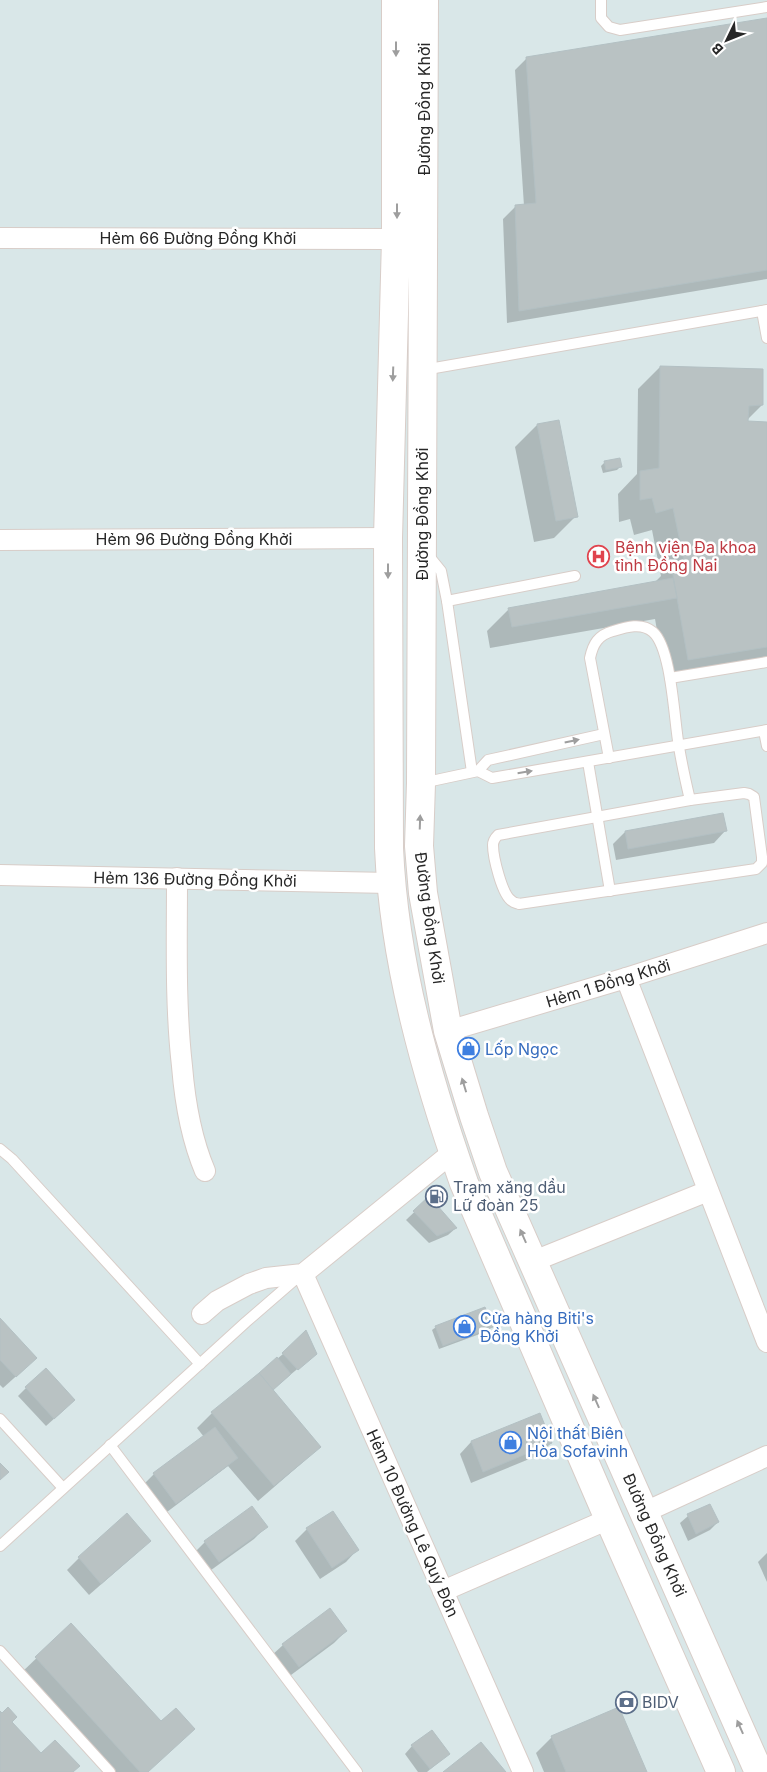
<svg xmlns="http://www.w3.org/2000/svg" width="767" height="1772" font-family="Inter,sans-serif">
<rect width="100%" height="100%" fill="#d9e7e8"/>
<!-- shadow -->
<g fill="#0003">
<polygon points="767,20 767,279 507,323 503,219 515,207 524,206 515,70 527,58"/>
<polygon points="660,367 762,405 747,420 747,422 767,423 767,665 666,682 655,619 490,648 487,631 509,609 654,583 661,576 652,530 634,535 630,519 619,522 618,494 637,474 638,389"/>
<polygon points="537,425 576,516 554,538 534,542 515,447"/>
<polygon points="605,462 620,467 617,470 603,473 601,466"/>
<polygon points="725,831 714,843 616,860 613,844 625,832"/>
<polygon points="429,1198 456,1228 448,1235 429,1243 406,1220"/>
<polygon points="0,1320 23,1370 3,1388 0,1385"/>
<polygon points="436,1327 491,1327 488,1331 439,1349 432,1330"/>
<polygon points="283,1354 307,1361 272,1390 319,1447 303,1462 258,1501 228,1466 163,1515 142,1486 154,1474 204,1437 197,1428 212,1413"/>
<polygon points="26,1388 66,1408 46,1426 18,1396"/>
<polygon points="539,1415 551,1443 539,1455 471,1483 460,1454 471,1442"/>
<polygon points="252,1508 266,1527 254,1539 207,1573 193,1554 205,1542"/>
<polygon points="688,1516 718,1522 710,1530 688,1541 680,1523"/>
<polygon points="307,1529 357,1550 346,1562 320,1579 295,1541"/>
<polygon points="138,1552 89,1595 67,1570 79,1558"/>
<polygon points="767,1553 767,1582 758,1562"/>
<polygon points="71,1625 148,1772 110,1772 20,1674"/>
<polygon points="346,1631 334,1643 287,1678 271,1656 283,1645"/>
<polygon points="552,1737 646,1772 544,1772 536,1753"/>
<polygon points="412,1746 448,1754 427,1772 418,1772 405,1754"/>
</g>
<!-- building -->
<g fill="#b9c2c3" stroke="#b3c0c3">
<polygon points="767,18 767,270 519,311 515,205 536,203 526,57"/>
<polygon points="660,366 763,369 763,405 749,406 748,421 767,422 767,647 688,660 671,564 684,561 673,508 656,513 652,498 640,500 640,471 659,468"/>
<polygon points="559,420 578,517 556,521 537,424"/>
<polygon points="620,458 622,467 606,470 604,461"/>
<polygon points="673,578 677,598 512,627 508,608"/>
<polygon points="723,813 727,831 628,849 625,831"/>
<polygon points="429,1196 457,1228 437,1236 413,1211"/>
<polygon points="485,1307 493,1327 443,1346 435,1326"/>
<polygon points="0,1318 37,1358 16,1377 0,1360"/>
<polygon points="306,1330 317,1354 298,1370 282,1353"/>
<polygon points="277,1357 291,1374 273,1390 259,1373"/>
<polygon points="46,1368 75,1400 54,1419 25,1387"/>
<polygon points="259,1373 321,1447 274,1486 211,1412"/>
<polygon points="540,1413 552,1443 483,1472 471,1441"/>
<polygon points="215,1427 238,1458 176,1504 153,1473"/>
<polygon points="0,1463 9,1472 0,1480"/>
<polygon points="710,1504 719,1522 696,1534 687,1514"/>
<polygon points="252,1506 268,1527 219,1562 204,1541"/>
<polygon points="333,1511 359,1550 332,1568 306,1528"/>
<polygon points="127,1513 151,1541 101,1584 78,1557"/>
<polygon points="330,1608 347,1631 299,1667 282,1644"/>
<polygon points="71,1623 161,1721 176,1708 195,1729 148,1772 140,1772 35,1657"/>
<polygon points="8,1707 17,1717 12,1722 41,1753 55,1740 80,1766 73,1772 0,1772 0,1711 2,1713"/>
<polygon points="619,1707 647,1772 566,1772 551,1736"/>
<polygon points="432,1730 450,1754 430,1769 411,1745"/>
<polygon points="481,1742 506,1772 443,1772"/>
</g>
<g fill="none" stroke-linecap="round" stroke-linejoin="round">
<defs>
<g id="service">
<polyline points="601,0 601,18 609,27 620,30 767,7"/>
<polyline points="762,311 767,338"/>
<polyline points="423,370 767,310"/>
<polyline points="428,555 441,571 447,601 472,772"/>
<polyline points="447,601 575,576"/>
<polyline points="670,678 767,662"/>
<polyline points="764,731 767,746"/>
<path d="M609 758 590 658C593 644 598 635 613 631 626 627 642 622 653 632 672 649 674 721 679 747 682 765 686 783 690 800"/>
<polyline points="588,762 610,891"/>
<polyline points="478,771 488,760 604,734"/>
<polyline points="422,783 478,771 492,778 767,730"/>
<path d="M744 793 749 794 754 797 762 857V863L756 869 519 904C517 903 514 903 512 901 502 895 493 857 493 845 493 841 495 838 498 835L690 800Z"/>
<polyline points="0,1149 12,1159 200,1364"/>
<polyline points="0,1419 63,1488"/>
<polyline points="110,1445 357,1772"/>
<polyline points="0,1546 246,1322 298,1277"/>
<polyline points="0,1651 110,1772"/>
</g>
<g id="minor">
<polyline points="0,238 396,239"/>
<polyline points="0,540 388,538"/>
<polyline points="0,875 390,883"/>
<path d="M177 878C177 941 175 1004 182 1066 185 1103 191 1138 205 1171"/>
<polyline points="626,978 767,1342"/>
<polyline points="448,1031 626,978 767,933"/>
<polyline points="534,1261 708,1191"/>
<polyline points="303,1274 523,1772"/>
<polyline points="202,1314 217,1301 249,1284 266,1278 303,1274 453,1152"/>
<polyline points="645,1512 767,1456"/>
<polyline points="443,1591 609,1519"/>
</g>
<g id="secondary">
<path d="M396 0V239L388 538 389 848C394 963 426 1075 464 1183L609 1519 721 1772"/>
<polyline points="424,0 421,783 419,846 423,893 448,1031 474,1116 493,1172 759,1772"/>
</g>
</defs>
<!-- service casing -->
<use href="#service" stroke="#d8cdc8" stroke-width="12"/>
<!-- minor casing -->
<use href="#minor" stroke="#d8cdc8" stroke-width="22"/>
<!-- secondary casing -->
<use href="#secondary" stroke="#d8cdc8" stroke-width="30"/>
<!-- service -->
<use href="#service" stroke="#fff" stroke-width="10"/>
<!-- minor -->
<use href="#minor" stroke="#fff" stroke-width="20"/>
<!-- secondary -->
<use href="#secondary" stroke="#fff" stroke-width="28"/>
</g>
<!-- one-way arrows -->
<defs><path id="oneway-solid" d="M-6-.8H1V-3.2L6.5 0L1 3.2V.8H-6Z" transform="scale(1.25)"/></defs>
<g fill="#9e9e9e">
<use href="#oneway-solid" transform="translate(396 49) rotate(90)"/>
<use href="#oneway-solid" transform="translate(397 211) rotate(90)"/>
<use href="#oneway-solid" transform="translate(393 374) rotate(92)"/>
<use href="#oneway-solid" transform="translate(388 571) rotate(90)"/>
<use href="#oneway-solid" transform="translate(572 741) rotate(-12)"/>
<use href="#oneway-solid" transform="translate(525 772) rotate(-9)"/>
<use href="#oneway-solid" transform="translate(420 822) rotate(-88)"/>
<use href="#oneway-solid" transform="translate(464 1085) rotate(-107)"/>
<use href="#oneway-solid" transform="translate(523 1236) rotate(-114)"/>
<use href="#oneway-solid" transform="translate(596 1401) rotate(-114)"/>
<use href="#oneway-solid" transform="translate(740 1727) rotate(-114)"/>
</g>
<!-- icons -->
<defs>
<symbol id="hospital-ring" viewBox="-11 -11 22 22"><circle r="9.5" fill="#fff" stroke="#e0444e" stroke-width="1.5"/><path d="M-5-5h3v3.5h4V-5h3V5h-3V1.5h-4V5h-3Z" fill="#e0444e"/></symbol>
<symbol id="shop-ring" viewBox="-11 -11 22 22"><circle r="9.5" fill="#fff" stroke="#3f7fe0" stroke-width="1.5"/><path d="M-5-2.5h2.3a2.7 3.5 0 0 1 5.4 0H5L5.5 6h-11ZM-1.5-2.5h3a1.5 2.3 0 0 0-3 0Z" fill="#3f7fe0"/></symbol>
<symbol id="fuel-ring" viewBox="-11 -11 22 22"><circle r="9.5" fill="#fff" stroke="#5c6f8a" stroke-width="1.5"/><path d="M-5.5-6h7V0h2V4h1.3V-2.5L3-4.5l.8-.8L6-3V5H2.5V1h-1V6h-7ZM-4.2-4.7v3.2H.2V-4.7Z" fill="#5c6f8a"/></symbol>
<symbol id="bank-ring" viewBox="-11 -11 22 22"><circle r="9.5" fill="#fff" stroke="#5c6f8a" stroke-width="1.5"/><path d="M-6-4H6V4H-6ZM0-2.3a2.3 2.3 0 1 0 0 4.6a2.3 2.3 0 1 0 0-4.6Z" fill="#5c6f8a"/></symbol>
</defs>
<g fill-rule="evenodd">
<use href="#hospital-ring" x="586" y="544" width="25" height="25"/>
<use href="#shop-ring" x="456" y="1036" width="25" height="25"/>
<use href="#fuel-ring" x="424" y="1184" width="25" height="25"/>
<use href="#shop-ring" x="452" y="1314" width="25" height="25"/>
<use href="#shop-ring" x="498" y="1430" width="25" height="25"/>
<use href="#bank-ring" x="614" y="1690" width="25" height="25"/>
</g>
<g text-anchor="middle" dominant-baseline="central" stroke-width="5" stroke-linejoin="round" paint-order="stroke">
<!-- street labels -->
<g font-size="16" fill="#272727" stroke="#fff">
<text transform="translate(424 109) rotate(-90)">Đường Đồng Khởi</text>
<text x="198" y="238">Hẻm 66 Đường Đồng Khởi</text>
<text transform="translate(422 514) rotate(-90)">Đường Đồng Khởi</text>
<text x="194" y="539">Hẻm 96 Đường Đồng Khởi</text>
<text transform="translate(195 879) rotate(1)">Hẻm 136 Đường Đồng Khởi</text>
<text transform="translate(430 918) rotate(82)">Đường Đồng Khởi</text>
<text transform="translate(608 983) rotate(-17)">Hẻm 1 Đồng Khởi</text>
<text transform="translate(413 1523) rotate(66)">Hẻm 10 Đường Lê Quý Đôn</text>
<text transform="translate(655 1535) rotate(66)">Đường Đồng Khởi</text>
</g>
<!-- health labels -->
<g font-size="16" fill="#be3a42" stroke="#fff" text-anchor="start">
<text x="615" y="547">Bệnh viện Đa khoa<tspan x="615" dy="18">tỉnh Đồng Nai</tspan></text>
</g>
<!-- shop labels -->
<g font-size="16" fill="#366cbe" stroke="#fff" text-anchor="start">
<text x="485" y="1049">Lốp Ngọc</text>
<text x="480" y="1318">Cửa hàng Biti's<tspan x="480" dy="18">Đồng Khởi</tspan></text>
<text x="527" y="1433">Nội thất Biên<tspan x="527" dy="18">Hòa Sofavinh</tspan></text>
</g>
<!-- service labels -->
<g font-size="16" fill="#4e5e75" stroke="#fff" text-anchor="start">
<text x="453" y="1187">Trạm xăng dầu<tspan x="453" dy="18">Lữ đoàn 25</tspan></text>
<text x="642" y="1702">BIDV</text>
</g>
</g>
<!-- north arrow -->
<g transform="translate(727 40) rotate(227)" stroke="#ffffff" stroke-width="4" paint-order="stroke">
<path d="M0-4L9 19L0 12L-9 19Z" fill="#272727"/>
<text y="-8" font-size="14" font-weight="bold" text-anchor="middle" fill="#272727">B</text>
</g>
</svg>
